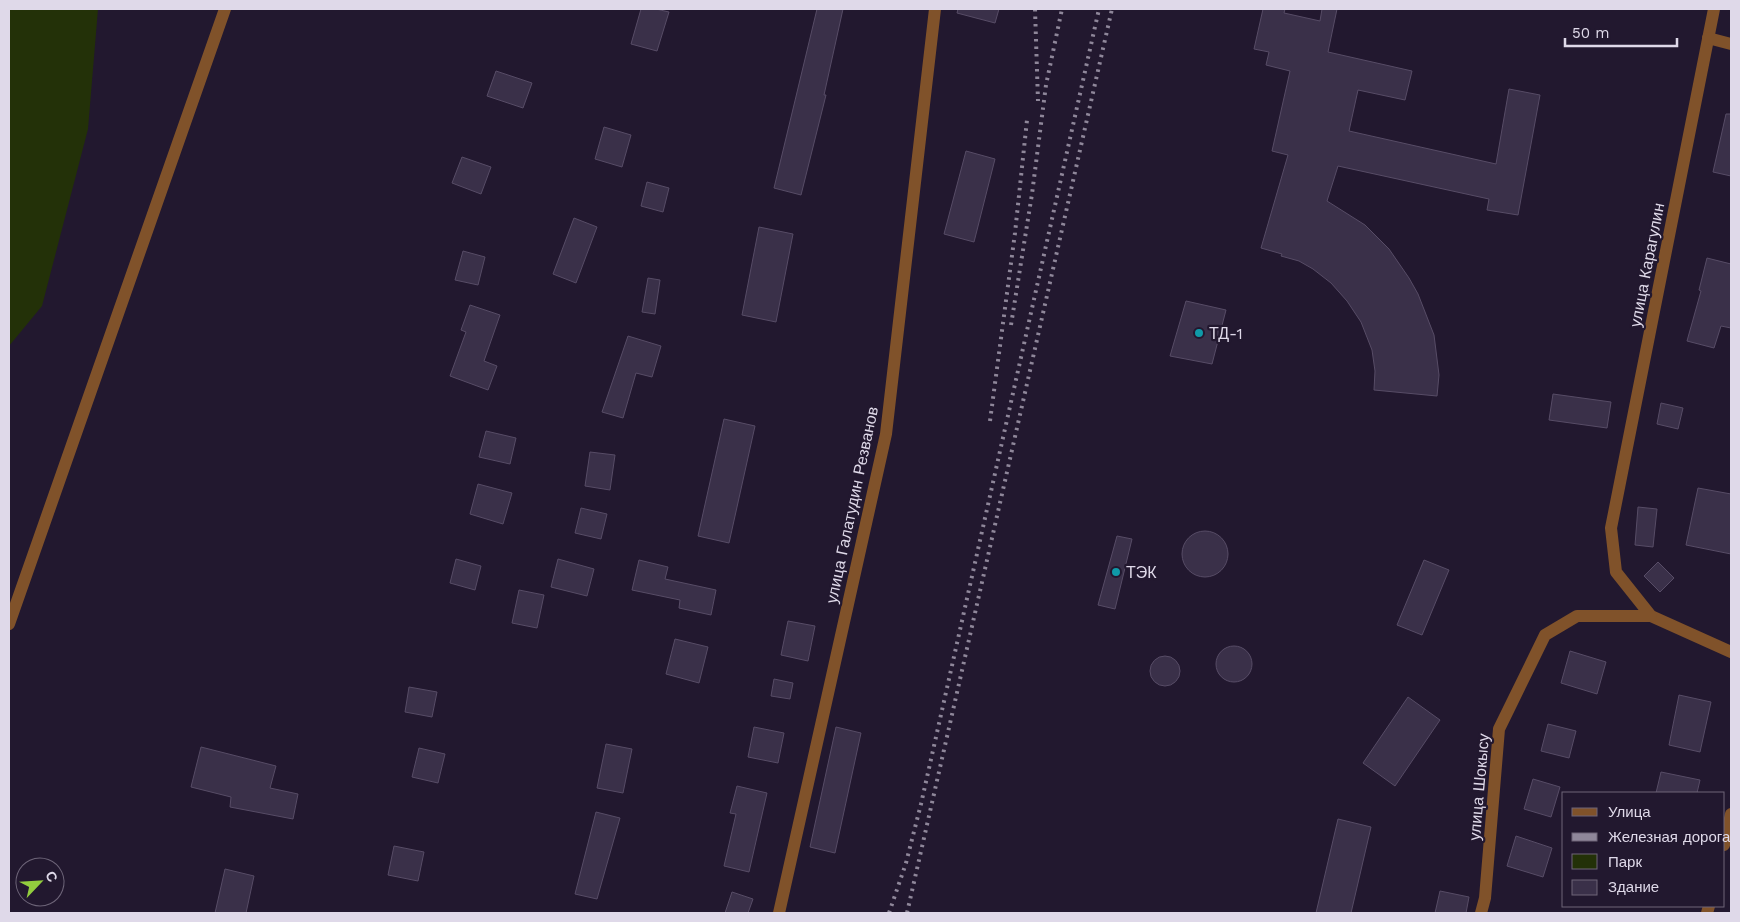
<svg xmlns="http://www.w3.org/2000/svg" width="1740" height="922" font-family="'Work Sans',sans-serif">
<rect width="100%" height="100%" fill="#22182f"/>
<!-- green -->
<polygon fill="#233108" points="9,9 98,9 88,129 42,306 9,346"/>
<!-- building -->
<g fill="#3a3049" stroke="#574c66">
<polygon points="641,9 656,9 669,12 657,51 631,44"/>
<polygon points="817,9 843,9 824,95 826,95 801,195 774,188"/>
<polygon points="958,9 999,9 995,23 957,13"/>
<polygon points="1263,9 1285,9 1284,13 1320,21 1322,9 1337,9 1328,52 1412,71 1405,100 1358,90 1349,131 1496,164 1509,89 1540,95 1518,215 1487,210 1489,199 1338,166 1327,201 1365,225 1389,249 1409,278 1418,294 1434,335 1439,375 1437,396 1374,390 1375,371 1372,350 1361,322 1347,301 1331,283 1313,269 1299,261 1281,256 1282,254 1261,248 1288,155 1272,151 1290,71 1266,65 1269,52 1254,49"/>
<polygon points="496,71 532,83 523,108 487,96"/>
<polygon points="1726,114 1731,114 1731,176 1713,172"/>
<polygon points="604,127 631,135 622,167 595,159"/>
<polygon points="966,151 995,159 974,242 944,234"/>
<polygon points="462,157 491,167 481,194 452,183"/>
<polygon points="647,182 669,188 663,212 641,206"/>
<polygon points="574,218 597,227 576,283 553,274"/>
<polygon points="759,227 793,234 776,322 742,315"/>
<polygon points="463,251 485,257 478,285 455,280"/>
<polygon points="1707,258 1731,264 1731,328 1721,326 1714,348 1687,341 1701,291 1699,290"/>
<polygon points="648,278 660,280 655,314 642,312"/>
<polygon points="1186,301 1226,310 1212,364 1170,356"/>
<polygon points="470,305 500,315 484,361 497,366 488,390 450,376 466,332 461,330"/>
<polygon points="628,336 661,346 652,377 636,373 623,418 602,412"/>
<polygon points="1553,394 1611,402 1607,428 1549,420"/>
<polygon points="1661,403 1683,408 1678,429 1657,424"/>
<polygon points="724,419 755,426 729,543 698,536"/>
<polygon points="486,431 516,438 510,464 479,457"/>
<polygon points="590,452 615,455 610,490 585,486"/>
<polygon points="478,484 512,493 503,524 470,514"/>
<polygon points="1698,488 1731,494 1731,554 1686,545"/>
<polygon points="1638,507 1657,509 1653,547 1635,545"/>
<polygon points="581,508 607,514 601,539 575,533"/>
<circle cx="1205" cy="554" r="23"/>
<polygon points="1117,536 1132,539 1115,609 1098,605"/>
<polygon points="456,559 481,566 475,590 450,583"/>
<polygon points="558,559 594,569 587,596 551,587"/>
<polygon points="639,560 668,567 665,579 716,590 711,615 679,608 680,600 632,590"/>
<polygon points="1424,560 1449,570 1422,635 1397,625"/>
<polygon points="1658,562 1674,578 1660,592 1644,576"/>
<polygon points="519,590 544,595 537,628 512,623"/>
<polygon points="788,621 815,626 808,661 781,655"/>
<polygon points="675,639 708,647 699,683 666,674"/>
<circle cx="1234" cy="664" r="18"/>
<polygon points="1570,651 1606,662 1597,694 1561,683"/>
<circle cx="1165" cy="671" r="15"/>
<polygon points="774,679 793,683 790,699 771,696"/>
<polygon points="409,687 437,692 432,717 405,712"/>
<polygon points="1679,695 1711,702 1700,752 1669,745"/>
<polygon points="1408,697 1440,720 1395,786 1363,763"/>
<polygon points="1548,724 1576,731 1569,758 1541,751"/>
<polygon points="754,727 784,733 778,763 748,757"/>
<polygon points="836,727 861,733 835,853 810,847"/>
<polygon points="606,744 632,749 623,793 597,788"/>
<polygon points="201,747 276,766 270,788 298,794 293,819 230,807 231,797 191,787"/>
<polygon points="419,748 445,754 438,783 412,777"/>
<polygon points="1661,772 1700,780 1697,793 1656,793"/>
<polygon points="1533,779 1560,787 1551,817 1524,809"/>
<polygon points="737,786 767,793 749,872 724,866 736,814 730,813"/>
<polygon points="596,812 620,818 597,899 575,894"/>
<polygon points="1338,819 1371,827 1351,913 1316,913"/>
<polygon points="1516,836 1552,848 1543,877 1507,866"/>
<polygon points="394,846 424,852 418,881 388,875"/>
<polygon points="225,869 254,876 246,913 215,913"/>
<polygon points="1440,891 1469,897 1466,913 1435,913"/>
<polygon points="732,892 753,899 748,913 725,913"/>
</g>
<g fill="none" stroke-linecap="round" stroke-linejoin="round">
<!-- minor -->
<g stroke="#80522a" stroke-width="12">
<polyline points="1714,9 1611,528 1616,572 1651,616 1731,652"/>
<polyline points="1708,38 1731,44"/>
<polyline points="9,624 225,9"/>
<polyline points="1724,845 1731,814"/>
<polyline points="1481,913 1485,898 1499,729 1545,635 1577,616 1651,616"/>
<polyline points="1707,913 1709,906"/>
</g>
<!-- tertiary -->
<polyline stroke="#80522a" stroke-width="12" points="779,913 886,434 935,9"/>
<!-- rail -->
<g stroke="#8f879a" stroke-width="4" stroke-dasharray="2.5 5" stroke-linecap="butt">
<polyline points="1035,9 1038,101"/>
<polyline points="1011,325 1032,194 1046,85 1062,9"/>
<polyline points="990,421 1015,233 1027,120"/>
<polyline points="889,913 906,863 921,804 1099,9"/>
<polyline points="907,913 1112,9"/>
</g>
</g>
<!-- markers -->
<g fill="#0f9aa8" stroke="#22182f" stroke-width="2">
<circle cx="1199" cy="333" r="5"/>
<circle cx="1116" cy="572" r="5"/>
</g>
<g text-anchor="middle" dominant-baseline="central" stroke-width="4.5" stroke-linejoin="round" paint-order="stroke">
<!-- street labels -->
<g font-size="16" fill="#dfd9e9" stroke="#22182f">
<text transform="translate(1647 265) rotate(-79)">улица Карагулин</text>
<text transform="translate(852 505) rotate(-78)">улица Галатудин Резванов</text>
<text transform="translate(1479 787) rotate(-85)">улица Шокысу</text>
</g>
<!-- poi labels -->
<g font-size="16" fill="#dfd9e9" stroke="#22182f" text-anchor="start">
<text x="1209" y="333">ТД-1</text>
<text x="1126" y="572">ТЭК</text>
</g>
</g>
<!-- border -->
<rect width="1740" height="922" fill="none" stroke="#dfd9e9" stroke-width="20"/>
<!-- legend -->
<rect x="1562" y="792" width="162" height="115" fill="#22182f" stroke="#6e6579"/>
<rect x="1572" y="808" width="25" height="8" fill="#80522a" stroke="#6e6579"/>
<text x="1608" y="817" font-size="15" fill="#dfd9e9">Улица</text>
<rect x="1572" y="833" width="25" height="8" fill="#8f879a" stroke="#6e6579"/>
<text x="1608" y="842" font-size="15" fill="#dfd9e9">Железная дорога</text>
<rect x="1572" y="854" width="25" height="15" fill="#233108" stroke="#6e6579"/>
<text x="1608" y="867" font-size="15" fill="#dfd9e9">Парк</text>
<rect x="1572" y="880" width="25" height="15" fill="#3a3049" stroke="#6e6579"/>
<text x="1608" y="892" font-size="15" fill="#dfd9e9">Здание</text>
<!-- north arrow -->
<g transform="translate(40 882) rotate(65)"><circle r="24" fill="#22182f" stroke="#6e6579"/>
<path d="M0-4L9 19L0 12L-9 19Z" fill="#92cd3e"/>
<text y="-8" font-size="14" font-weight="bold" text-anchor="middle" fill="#dfd9e9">С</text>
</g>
<!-- scale -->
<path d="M1565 38v8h112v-8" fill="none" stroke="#dfd9e9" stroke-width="2.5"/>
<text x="1572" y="38" font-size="15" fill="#dfd9e9" stroke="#22182f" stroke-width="4" paint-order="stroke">50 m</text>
</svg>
